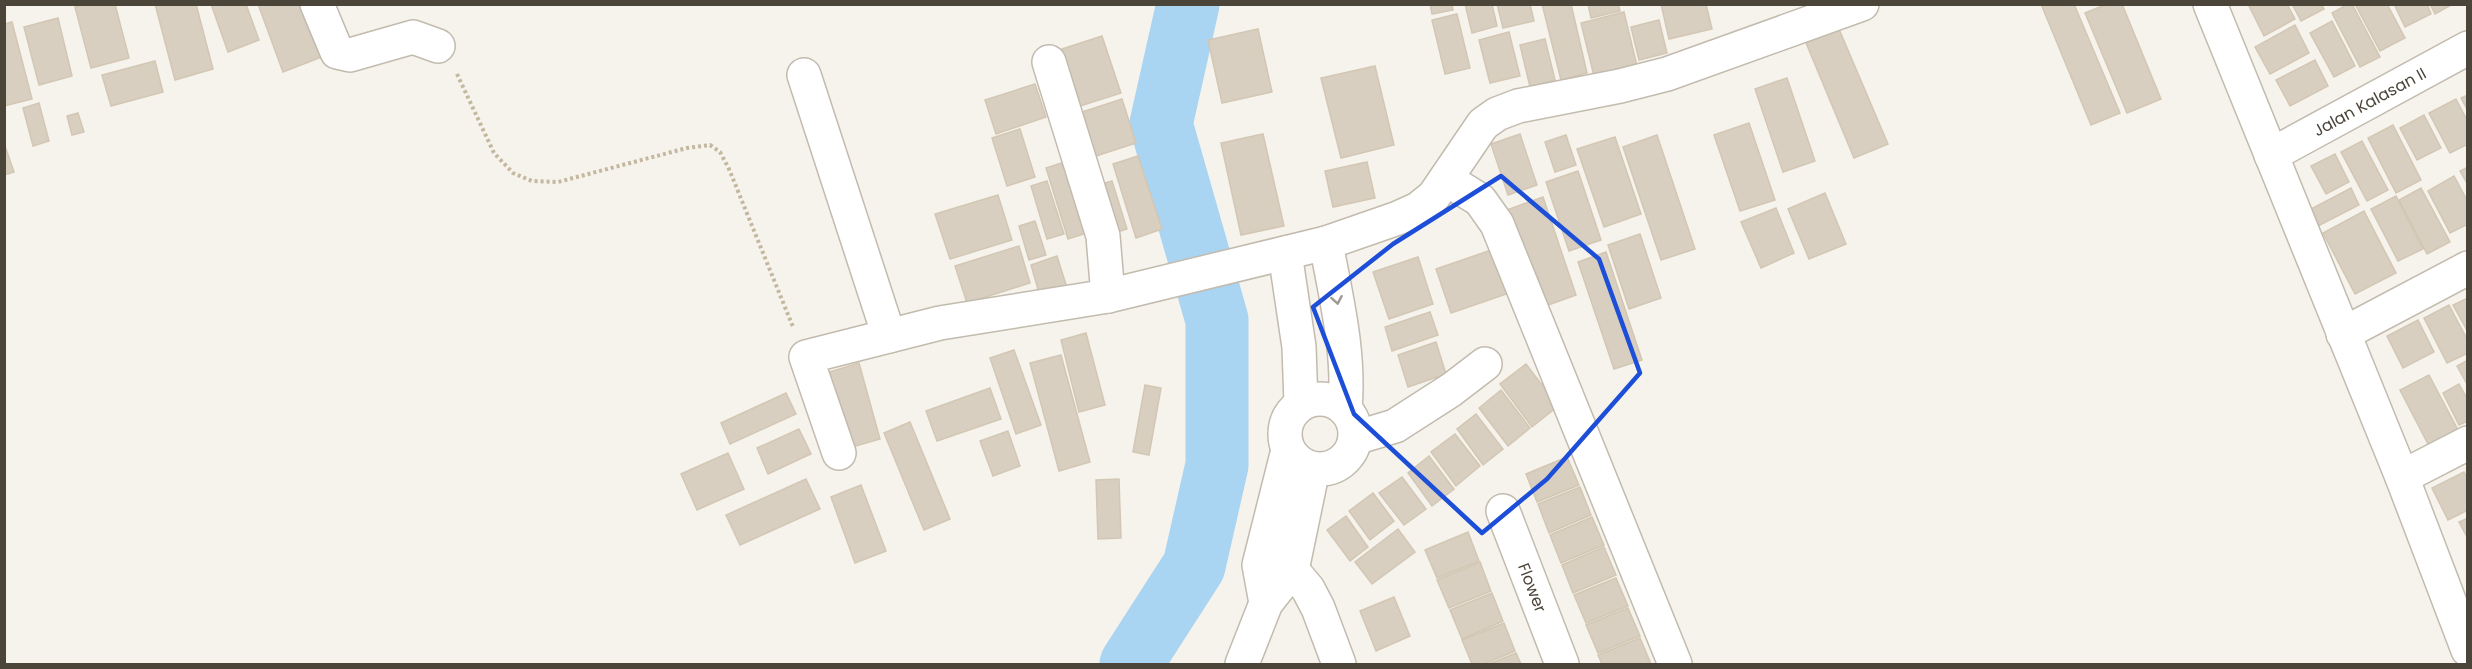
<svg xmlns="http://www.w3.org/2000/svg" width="2472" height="669" font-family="Poppins,sans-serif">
<rect width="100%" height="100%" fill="#f6f3ec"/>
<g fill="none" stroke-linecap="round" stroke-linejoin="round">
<!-- river -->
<polyline stroke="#a9d4f2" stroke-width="63" points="1131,664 1194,566 1217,465 1217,320 1161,124 1188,4"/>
</g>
<!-- building -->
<g fill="#d8cfc1" stroke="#d3c7b4" stroke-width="1.5">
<polygon points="86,4 115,4 129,58 91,68 75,7"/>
<polygon points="155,4 196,4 213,69 175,80"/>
<polygon points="211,4 246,4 259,40 228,52"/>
<polygon points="258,4 305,4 324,56 283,72"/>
<polygon points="1430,4 1452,4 1453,10 1432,14"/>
<polygon points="1465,4 1492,4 1497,26 1472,33"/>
<polygon points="1497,4 1530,4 1534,21 1503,28"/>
<polygon points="1542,4 1571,4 1587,73 1561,80"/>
<polygon points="1588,4 1618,4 1620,11 1591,18"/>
<polygon points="1661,4 1706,4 1712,29 1669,39"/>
<polygon points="2041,4 2074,4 2120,113 2091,125"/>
<polygon points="2107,4 2122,4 2161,99 2127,113 2085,13"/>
<polygon points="2248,4 2287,4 2295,19 2264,36"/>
<polygon points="2292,4 2321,4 2324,9 2301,21"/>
<polygon points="2348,4 2352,4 2380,57 2360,67 2332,13"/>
<polygon points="2355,4 2387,4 2405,38 2380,51"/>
<polygon points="2394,4 2427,4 2431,14 2405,27"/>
<polygon points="2430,4 2453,4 2435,14"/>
<polygon points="1624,12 1637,66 1594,76 1581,23"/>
<polygon points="1457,14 1470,68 1445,74 1432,20"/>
<polygon points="58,18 72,76 39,85 24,27"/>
<polygon points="1659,20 1667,53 1639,60 1631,27"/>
<polygon points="2332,21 2355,66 2334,77 2310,33"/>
<polygon points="12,22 32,99 4,106 4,24"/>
<polygon points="2295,25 2309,53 2270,74 2255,47"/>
<polygon points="1258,29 1272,92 1222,103 1208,40"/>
<polygon points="1839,29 1888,144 1854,158 1806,43"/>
<polygon points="1509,32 1520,76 1490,83 1479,40"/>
<polygon points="1102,36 1121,93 1080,106 1062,49"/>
<polygon points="1545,39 1555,80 1530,87 1520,45"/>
<polygon points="2315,60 2328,86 2290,106 2276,80"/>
<polygon points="155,61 163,92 111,106 102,75"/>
<polygon points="1375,66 1394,145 1341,158 1321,78"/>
<polygon points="1787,78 1815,161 1783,172 1755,89"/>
<polygon points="1035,84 1046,117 996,134 985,100"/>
<polygon points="2468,95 2468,111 2461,98"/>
<polygon points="1122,99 1136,143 1093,157 1079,113"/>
<polygon points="2456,99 2468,122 2468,144 2450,153 2429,113"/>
<polygon points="39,103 49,141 33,146 23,108"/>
<polygon points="78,113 84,132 72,135 67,116"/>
<polygon points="2424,115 2441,148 2417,160 2400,128"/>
<polygon points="1749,123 1775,200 1740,211 1714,135"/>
<polygon points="2393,125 2421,180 2396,193 2368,138"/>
<polygon points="1020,129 1035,177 1007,186 992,138"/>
<polygon points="1263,134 1284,226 1241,235 1221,143"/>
<polygon points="1520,134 1537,185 1508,195 1491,144"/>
<polygon points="1566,135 1576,165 1555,172 1545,142"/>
<polygon points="1657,135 1695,249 1661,260 1623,147"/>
<polygon points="1615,137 1641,214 1604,227 1577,149"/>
<polygon points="2362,141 2388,190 2367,201 2341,152"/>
<polygon points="4,143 14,172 4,175"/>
<polygon points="2335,154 2349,182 2326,194 2311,166"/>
<polygon points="1138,156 1162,229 1136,238 1113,164"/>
<polygon points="1077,158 1099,229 1068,239 1046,168"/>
<polygon points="1367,162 1375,198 1333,207 1325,171"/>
<polygon points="2468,167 2468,185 2460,171"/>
<polygon points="1578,171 1601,240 1569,251 1546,182"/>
<polygon points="2454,176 2468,202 2468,224 2450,233 2428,191"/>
<polygon points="1047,181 1064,234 1047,239 1031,186"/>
<polygon points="1112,181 1127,229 1107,235 1092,187"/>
<polygon points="2351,188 2359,205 2318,226 2309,210"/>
<polygon points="2421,188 2450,242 2427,254 2399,200"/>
<polygon points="1825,193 1846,244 1809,259 1788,209"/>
<polygon points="998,195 1012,240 950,259 935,214"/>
<polygon points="2396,196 2423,249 2398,261 2371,209"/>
<polygon points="1543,197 1576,295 1540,308 1507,210"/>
<polygon points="1776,208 1794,253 1761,268 1741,222"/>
<polygon points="2364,211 2396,273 2355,294 2323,233"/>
<polygon points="1035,221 1046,255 1029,260 1019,226"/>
<polygon points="1640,234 1661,298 1629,309 1608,245"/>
<polygon points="1019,246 1030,283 967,303 955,266"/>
<polygon points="1497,248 1512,292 1451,313 1436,269"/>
<polygon points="1606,252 1642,360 1614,369 1578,262"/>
<polygon points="1057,256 1068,291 1041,300 1031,265"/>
<polygon points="1418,257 1433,304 1389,319 1373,272"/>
<polygon points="2468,298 2468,332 2453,305"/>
<polygon points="2449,305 2468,341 2468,353 2447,363 2424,318"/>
<polygon points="1430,312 1438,335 1392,351 1385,327"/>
<polygon points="2418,320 2434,352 2403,368 2387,336"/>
<polygon points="1086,333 1105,405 1079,412 1061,340"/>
<polygon points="1436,342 1446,374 1408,387 1398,355"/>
<polygon points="1014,350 1041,425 1016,434 990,358"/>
<polygon points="1061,355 1090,462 1059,471 1030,363"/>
<polygon points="2468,360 2468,386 2457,366"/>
<polygon points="859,363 880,439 845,449 823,374"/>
<polygon points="1526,364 1558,406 1532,427 1500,384"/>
<polygon points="2429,375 2458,430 2429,446 2400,390"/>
<polygon points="2459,384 2468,400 2468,421 2459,425 2443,393"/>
<polygon points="1145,385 1161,388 1149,455 1133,452"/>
<polygon points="990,388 1001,419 937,441 926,411"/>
<polygon points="1501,390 1530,428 1508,446 1479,408"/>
<polygon points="786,393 796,414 730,444 721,423"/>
<polygon points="1476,414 1503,449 1483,465 1457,429"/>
<polygon points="910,422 950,519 924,530 884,433"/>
<polygon points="799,429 811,454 768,474 757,448"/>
<polygon points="1008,431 1020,466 993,476 980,441"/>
<polygon points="1455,434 1480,466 1456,486 1431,452"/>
<polygon points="728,453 744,489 697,510 681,474"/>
<polygon points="1429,456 1454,489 1432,506 1408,473"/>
<polygon points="1567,457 1579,485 1537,502 1526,474"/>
<polygon points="2464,472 2468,479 2468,510 2448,520 2432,488"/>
<polygon points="1402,477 1426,509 1404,525 1379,493"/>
<polygon points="806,479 820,509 740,545 726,515"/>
<polygon points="1119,479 1121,538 1098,539 1096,480"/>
<polygon points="861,485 886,551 855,563 831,497"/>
<polygon points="1580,487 1591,515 1549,533 1538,504"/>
<polygon points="1373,493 1394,521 1370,540 1349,511"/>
<polygon points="1346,516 1368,547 1350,561 1327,530"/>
<polygon points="1592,517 1604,545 1561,563 1550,535"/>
<polygon points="2468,518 2468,539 2459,522"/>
<polygon points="1398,529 1415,552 1372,584 1355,562"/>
<polygon points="1468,532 1479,561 1437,578 1425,550"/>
<polygon points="1604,547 1616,575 1573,593 1562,565"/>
<polygon points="1480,562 1491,591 1449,608 1437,580"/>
<polygon points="1616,578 1628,606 1586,623 1574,595"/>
<polygon points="1492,593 1503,621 1462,639 1450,610"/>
<polygon points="1394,597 1410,636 1376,651 1360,611"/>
<polygon points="1628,608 1640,636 1598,653 1586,625"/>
<polygon points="1504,623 1515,651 1484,664 1472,664 1462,640"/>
<polygon points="1640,638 1651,664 1602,664 1598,655"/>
<polygon points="1516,653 1521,664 1489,664"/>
</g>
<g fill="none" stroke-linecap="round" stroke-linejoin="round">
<defs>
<g id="minor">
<polyline points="317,4 337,52 350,55 413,37 438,46"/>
<polyline points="2210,4 2402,477 2468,650"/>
<polyline points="1049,62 1103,236 1108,296"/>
<polyline points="804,75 889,336"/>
<path id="s1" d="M2271 155 2468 48"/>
<polyline points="1446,179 1480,200 1497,224 1675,664"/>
<path d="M1326 243C1336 298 1350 352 1345 409"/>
<polyline points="1285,253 1299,347 1301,404"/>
<polyline points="2343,334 2468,268"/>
<circle cx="1320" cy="434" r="35"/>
<polyline points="1355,438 1395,426 1451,390 1485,364"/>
<polyline points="839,453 806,357 940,323 1108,296 1326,243 1398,218 1418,209 1434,196 1483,124 1497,114 1518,106 1620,86 1667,74 1862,4"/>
<polyline points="2402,477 2468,443"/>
<path id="s2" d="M1503 511 1562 664"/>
<polyline points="1271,567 1292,570 1308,589 1318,608 1339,664"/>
<polyline points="1266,603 1259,565 1288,450"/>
<polyline points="1242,664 1266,603 1292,570 1313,469"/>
</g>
</defs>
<!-- minor casing -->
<use href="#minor" stroke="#c2bbae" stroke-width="36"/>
<!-- path -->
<polyline stroke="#c4b79f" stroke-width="4" stroke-dasharray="3 3" stroke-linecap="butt" points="457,74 494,153 513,173 532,181 558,182 687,148 710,145 720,152 729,169 793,327"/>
<!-- minor -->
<use href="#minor" stroke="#fff" stroke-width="33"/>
</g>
<!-- one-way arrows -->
<defs><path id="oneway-chevron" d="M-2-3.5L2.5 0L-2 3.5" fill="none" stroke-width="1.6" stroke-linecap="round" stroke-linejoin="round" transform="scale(1.5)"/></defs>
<use stroke="#9c9892" href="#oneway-chevron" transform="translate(1337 300) rotate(80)"/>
<!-- marked area -->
<path fill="none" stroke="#1d4ed8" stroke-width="4.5" stroke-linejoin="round" d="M1501 176 1599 259 1640 373 1547 479 1482 533 1354 414 1313 307 1393 244Z"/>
<g text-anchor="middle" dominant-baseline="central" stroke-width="5" stroke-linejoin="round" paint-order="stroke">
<!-- street labels -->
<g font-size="16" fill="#4b4439" stroke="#fff">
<text stroke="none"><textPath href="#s1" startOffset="112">Jalan Kalasan II</textPath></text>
<text stroke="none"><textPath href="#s2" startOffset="82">Flower</textPath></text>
</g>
</g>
<!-- border -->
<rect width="2472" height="669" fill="none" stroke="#4b4439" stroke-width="12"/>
</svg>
